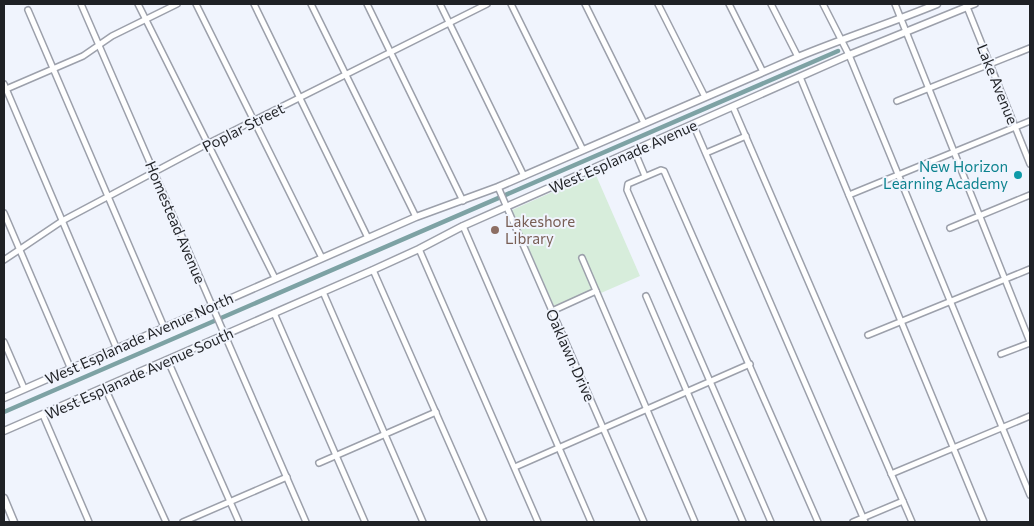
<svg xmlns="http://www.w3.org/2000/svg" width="1034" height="526" font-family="Commissioner,sans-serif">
<rect width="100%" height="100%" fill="#f0f4fd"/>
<!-- green -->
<polygon fill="#d7eddb" points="595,173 640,276 601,293 598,287 554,306 512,210"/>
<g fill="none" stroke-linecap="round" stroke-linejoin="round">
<!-- canal -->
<polyline stroke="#7da2a4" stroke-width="4.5" points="4,412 838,51"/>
<defs>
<g id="minor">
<polyline points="81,4 306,522"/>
<polyline points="138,4 275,278"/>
<polyline points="196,4 322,258"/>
<polyline points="254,4 368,238"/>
<polyline points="311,4 416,217"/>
<polyline points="367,4 463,201"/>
<polyline points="440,4 524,176"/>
<polyline points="511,4 583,150"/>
<polyline points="585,4 644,123"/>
<polyline points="658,4 705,97"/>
<polyline points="729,4 763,72"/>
<polyline points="771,4 798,57"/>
<polyline points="823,4 849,55 1030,495"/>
<polyline points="895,4 1030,342"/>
<polyline points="975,4 967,7 1030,164"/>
<polyline points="28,10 164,327"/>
<polyline points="800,77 984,522"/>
<polyline points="4,84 116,347"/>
<polyline points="4,90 83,56 112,36 177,4"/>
<polyline points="897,101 1030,48"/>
<polyline points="733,107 912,522"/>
<polyline points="693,124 865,522"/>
<polyline points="634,150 645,176"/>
<polyline points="706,153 746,136"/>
<polyline points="498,187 644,522"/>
<polyline points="849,195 1030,121"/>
<polyline points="4,213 70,367"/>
<polyline points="463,226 591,522"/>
<polyline points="950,228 1030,195"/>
<polyline points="419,249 538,522"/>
<polyline points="582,258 695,522"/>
<polyline points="4,260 62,221 207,144 487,4"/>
<polyline points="373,270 484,522"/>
<polyline points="323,292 423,522"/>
<polyline points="646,296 743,522"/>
<polyline points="552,311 596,291"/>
<polyline points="274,313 365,522"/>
<polyline points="868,335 1030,269"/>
<polyline points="4,342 24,388"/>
<polyline points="1001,354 1030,343"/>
<polyline points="168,361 239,522"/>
<polyline points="105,388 166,522"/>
<polyline points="43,415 89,522"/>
<polyline points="319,463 436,412"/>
<polyline points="515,467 750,364"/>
<polyline points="891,474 1030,416"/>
<polyline points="183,522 287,477"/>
<polyline points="771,522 627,190 628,184 661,170 664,171 818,522"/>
<polyline points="853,522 903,501"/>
</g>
<g id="major">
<path d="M4 398 416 217 498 187 798 57C844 38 891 23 937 4"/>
<polyline points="4,431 373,270 419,249 463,226 849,55 967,7 966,4"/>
<polyline points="4,498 14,522"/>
</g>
</defs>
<!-- minor casing -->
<use href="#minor" stroke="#9ca0ab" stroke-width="8"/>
<!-- major casing -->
<use href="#major" stroke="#9ca0ab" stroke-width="9"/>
<!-- minor -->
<use href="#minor" stroke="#fff" stroke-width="5"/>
<!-- major -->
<use href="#major" stroke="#fff" stroke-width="6"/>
</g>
<!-- markers -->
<circle fill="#0f9aa8" stroke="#f0f4fd" stroke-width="2" cx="1018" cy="175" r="5"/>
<circle fill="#8d6e63" stroke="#f0f4fd" stroke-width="2" cx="495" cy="230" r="5"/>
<g text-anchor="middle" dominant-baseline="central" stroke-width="4" stroke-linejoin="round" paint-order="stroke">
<!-- street labels -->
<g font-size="15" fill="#1f2125" stroke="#f0f4fd">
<text transform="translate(998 84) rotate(68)">Lake Avenue</text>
<text transform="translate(243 127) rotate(-27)">Poplar Street</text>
<text transform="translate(623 156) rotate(-24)">West Esplanade Avenue</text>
<text transform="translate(176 222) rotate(67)">Homestead Avenue</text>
<text transform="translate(139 338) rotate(-24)">West Esplanade Avenue North</text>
<text transform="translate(571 355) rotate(66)">Oaklawn Drive</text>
<text transform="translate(139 373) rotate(-24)">West Esplanade Avenue South</text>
</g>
<!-- culture labels -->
<g font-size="15" fill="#0d838f" stroke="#f0f4fd" text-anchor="end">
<text x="1008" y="166">New Horizon<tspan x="1008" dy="17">Learning Academy</tspan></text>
</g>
<!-- education labels -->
<g font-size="15" fill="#785e54" stroke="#f0f4fd" text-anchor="start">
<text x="505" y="221">Lakeshore<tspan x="505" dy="17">Library</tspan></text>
</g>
</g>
<!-- border -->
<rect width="1034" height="526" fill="none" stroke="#1f2125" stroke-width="10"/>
</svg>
